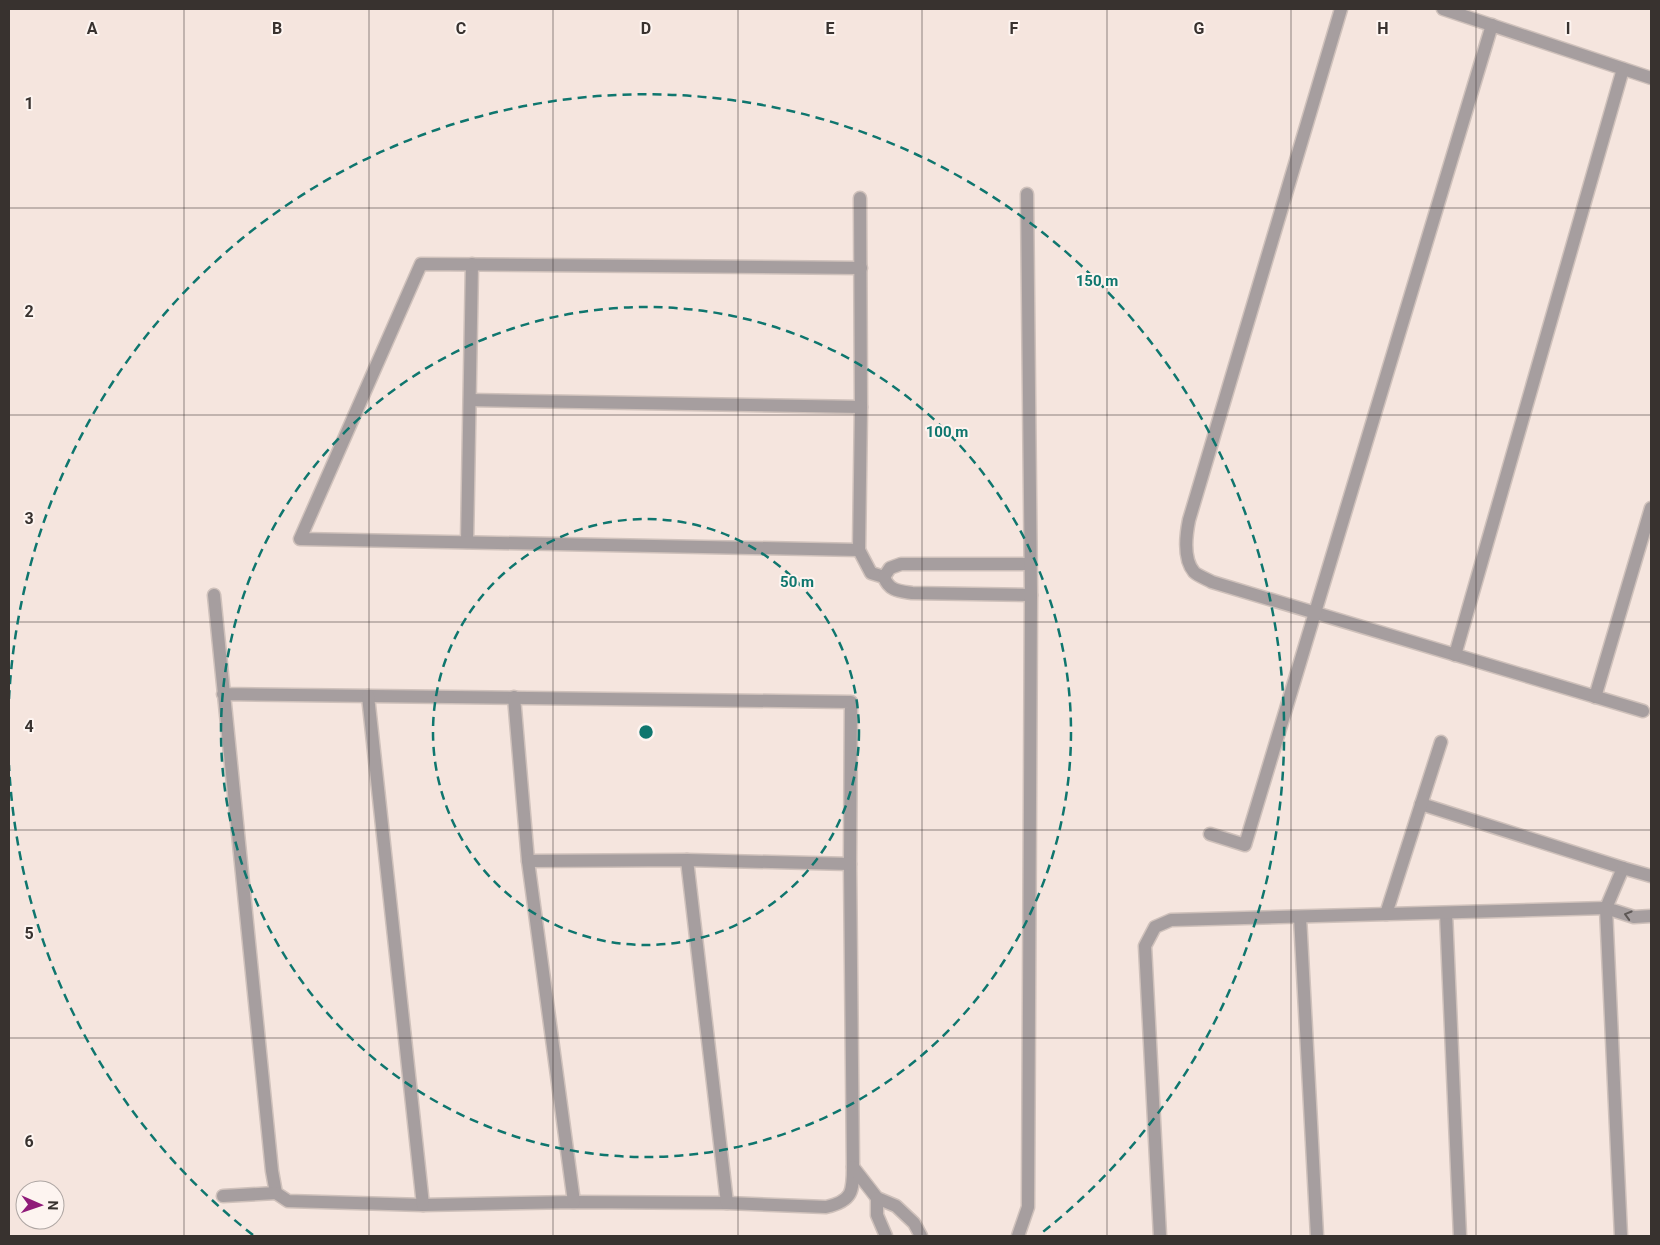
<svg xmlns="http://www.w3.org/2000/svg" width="1660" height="1245" font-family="Roboto,sans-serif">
<rect width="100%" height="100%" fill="#f5e5de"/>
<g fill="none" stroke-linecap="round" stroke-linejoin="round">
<defs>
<g id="minor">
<path d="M1341 9 1189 520C1186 535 1183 559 1194 572 1198 576 1207 579 1212 582L1643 711"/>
<polyline points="1443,9 1651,78"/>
<polyline points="860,198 861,407 859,550 871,573 884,577"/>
<polyline points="470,400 861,407"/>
<polyline points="467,542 472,264"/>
<polyline points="859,550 300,539 421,264 861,268"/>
<path d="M884 577C889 591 899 591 912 593L1031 595"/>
<polyline points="884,577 890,568 901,564 1030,564"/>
<path d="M214 595 272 1171 276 1193 288 1201 423 1205 574 1202 727 1203 826 1207C853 1201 853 1191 853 1167L850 864 851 702 223 694"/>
<polyline points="1455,655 1623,69"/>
<polyline points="368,696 423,1205"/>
<polyline points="514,697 528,861 574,1202"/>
<polyline points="1595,697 1651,508"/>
<polyline points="1421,804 1623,868 1606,908 1634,917 1651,916"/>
<polyline points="1210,834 1245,845 1492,25"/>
<polyline points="687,860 727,1203"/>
<polyline points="528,861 687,860 850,864"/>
<polyline points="1623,868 1651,876"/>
<polyline points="1446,913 1460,1236"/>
<polyline points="1386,914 1441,742"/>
<polyline points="1300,917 1317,1236"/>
<polyline points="853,1167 877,1198 896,1206 914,1223 921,1236"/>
<polyline points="223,1196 276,1193"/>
<polyline points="877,1198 877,1215 886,1236"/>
<polyline points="1018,1236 1028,1207 1031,595 1027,194"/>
<polyline points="1160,1236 1145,946 1155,927 1171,920 1606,908 1621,1236"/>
</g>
</defs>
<!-- minor casing -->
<use href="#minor" stroke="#cfc1bb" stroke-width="15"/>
<!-- minor -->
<use href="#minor" stroke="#a69e9f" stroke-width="12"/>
</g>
<!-- one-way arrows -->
<defs><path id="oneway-chevron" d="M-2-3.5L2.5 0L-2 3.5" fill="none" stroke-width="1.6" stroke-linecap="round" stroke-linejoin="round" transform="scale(1.25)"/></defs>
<use stroke="#5e5856" href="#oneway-chevron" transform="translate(1628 915) rotate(-164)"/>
<!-- grid -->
<path fill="none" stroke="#38322f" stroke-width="1" stroke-opacity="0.55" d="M184 9V1236M369 9V1236M553 9V1236M738 9V1236M922 9V1236M1107 9V1236M1291 9V1236M1476 9V1236M9 208H1651M9 415H1651M9 622H1651M9 830H1651M9 1038H1651"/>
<!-- distance rings -->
<g fill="none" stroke="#0f766e" stroke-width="2.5" stroke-dasharray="9 6">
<circle cx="646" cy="732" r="213"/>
<circle cx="646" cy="732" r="425"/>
<path d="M253 1235A638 638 0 0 1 9 765M9 699A638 638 0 1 1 1039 1235"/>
</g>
<g font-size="16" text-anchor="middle" font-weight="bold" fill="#38322f" stroke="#fdf4f0" stroke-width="4" stroke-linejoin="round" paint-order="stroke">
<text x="92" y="34">A</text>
<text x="277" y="34">B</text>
<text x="461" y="34">C</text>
<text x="646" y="34">D</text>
<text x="830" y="34">E</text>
<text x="1014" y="34">F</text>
<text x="1199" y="34">G</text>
<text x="1383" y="34">H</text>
<text x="1568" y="34">I</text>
<text x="29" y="109">1</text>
<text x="29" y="317">2</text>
<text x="29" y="524">3</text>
<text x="29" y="732">4</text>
<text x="29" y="939">5</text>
<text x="29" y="1147">6</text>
</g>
<circle cx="646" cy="732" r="8" fill="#0f766e" stroke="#fdf4f0" stroke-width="2.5"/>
<g font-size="15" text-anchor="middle" font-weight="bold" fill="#0f766e" stroke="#fdf4f0" stroke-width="4" stroke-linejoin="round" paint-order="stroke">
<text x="1097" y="286">150 m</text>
<text x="947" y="437">100 m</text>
<text x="797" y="587">50 m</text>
</g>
<!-- border -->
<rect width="1660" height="1245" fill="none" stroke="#38322f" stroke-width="20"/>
<!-- north arrow -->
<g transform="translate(40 1205) rotate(92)"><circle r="24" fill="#fdf4f0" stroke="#aea6a3"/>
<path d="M0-4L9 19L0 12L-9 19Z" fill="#901a79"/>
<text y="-8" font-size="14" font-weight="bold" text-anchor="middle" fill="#38322f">N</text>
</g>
</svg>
